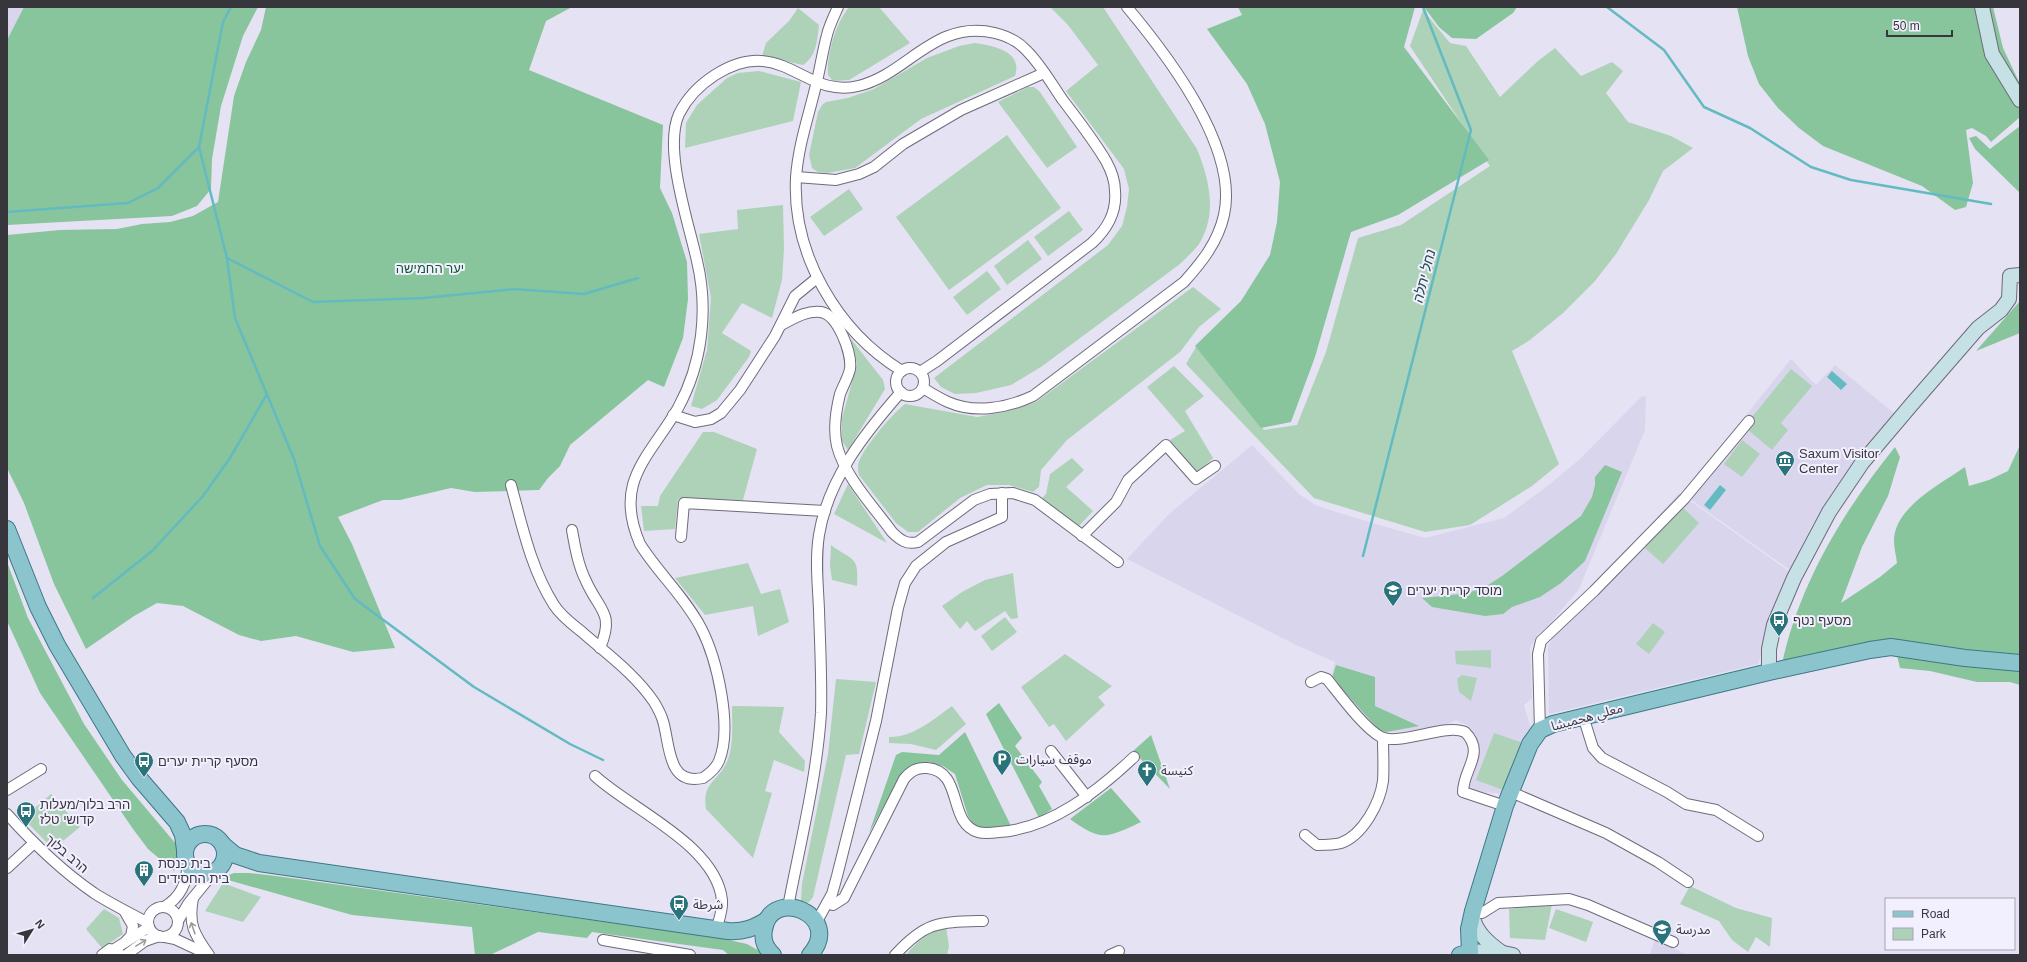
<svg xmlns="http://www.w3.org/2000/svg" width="2027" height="962" font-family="Arial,'Noto Sans Arabic','Noto Sans Hebrew',sans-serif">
<rect width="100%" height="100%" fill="#e5e2f3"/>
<!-- built -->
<g fill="#d9d5ed">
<polygon points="7,7 24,7 7,40"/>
<polygon points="1791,359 1816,385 1835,365 1895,414 1858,454 1812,525 1790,570 1683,494"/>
<polygon points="1642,396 1646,397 1645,430 1579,589 1549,625 1538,634 1530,648 1532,698 1524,705 1531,729 1506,794 1470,791 1468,787 1480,750 1469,726 1456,720 1440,728 1380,733 1331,678 1335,662 1296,645 1127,559 1169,514 1252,445 1300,495 1317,506 1379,525 1425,538 1504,518 1545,488 1580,459"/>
<polygon points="1679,493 1790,572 1758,664 1549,714 1548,648 1556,630"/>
<polygon points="1655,938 1687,955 1689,955 1650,955"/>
</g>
<!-- green -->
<g fill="#add2b8">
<path d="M849 7H879L910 43 849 80 833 81 828 75C826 55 836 23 849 7Z"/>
<path d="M1050 7H1103L1197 149C1209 179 1218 214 1199 244 1194 251 1186 258 1180 264L1041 367 1011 385 976 393 955 394 941 387 934 378 1108 245 1122 226 1127 207 1129 189 1124 169 1066 91 1098 65 1068 25Z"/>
<path d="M798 8 819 25C817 40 817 56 803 65L762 56 766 43 789 21Z"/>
<polygon points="1423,10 1450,43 1466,46 1500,97 1538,61 1555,48 1581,76 1612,62 1623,71 1606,93 1628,122 1671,136 1693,148 1663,171 1649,200 1616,254 1595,281 1563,313 1530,340 1512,351 1559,464 1532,486 1470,525 1425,532 1314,498 1186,364 1196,347 1264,430 1297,425 1326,352 1358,238 1401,225 1490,166 1410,46"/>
<path d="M975 43C994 46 1023 51 1015 76L921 119 855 168 827 173 818 172 812 168 809 155 818 112 822 105 826 102 848 98 874 89 927 58 959 46Z"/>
<polygon points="759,71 801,82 793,121 685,148 686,123 697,105 727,78 738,73"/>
<polygon points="1028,87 1034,87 1040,92 1077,147 1047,168 998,102"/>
<polygon points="1007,135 1061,208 949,290 896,217"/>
<polygon points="849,189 863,209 824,236 810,217"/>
<polygon points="783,205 784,249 782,280 772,318 742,303 722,333 751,351 749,357 717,400 702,409 691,406 707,350 711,298 699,234 738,229 737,210"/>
<polygon points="1069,211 1083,230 1048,256 1034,237"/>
<polygon points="1028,240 1042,259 1007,285 994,266"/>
<polygon points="987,271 1001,289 967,315 953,297"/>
<path d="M1193 287 1221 309 1199 327 1180 352 1067 440 1041 470 1039 487 1033 492 1009 485H987L960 498 918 532H908L896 523 859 475C858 472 858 468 858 465 861 450 892 414 905 404L977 417 1005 412 1036 402Z"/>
<polygon points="851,339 883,380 885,389 848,450 842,441 842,418 857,364"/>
<polygon points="1174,366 1204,396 1185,411 1213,458 1198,473 1170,440 1185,431 1147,387"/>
<polygon points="1791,369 1812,386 1781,423 1788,430 1772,450 1748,430 1756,420 1752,417"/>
<polygon points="703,432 714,432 757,449 743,500 678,499 675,529 644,531 641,506 658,506 660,496"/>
<polygon points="1742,440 1760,454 1742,477 1724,464"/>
<polygon points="1072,458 1084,470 1066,487 1093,511 1078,527 1042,498 1046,494 1050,474"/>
<polygon points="848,484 887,543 834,514"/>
<polygon points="1682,507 1699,523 1663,564 1645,548"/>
<path d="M831 545C853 562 859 554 857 586L832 580 830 566Z"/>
<polygon points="748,563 761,594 780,589 789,622 758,636 753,606 705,615 675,578"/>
<polygon points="1013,573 1018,618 1011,619 1005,611 975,631 967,621 960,629 942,606 962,592 985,580"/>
<polygon points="1005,617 1017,632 992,651 981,636"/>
<polygon points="1653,623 1665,632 1649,654 1636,644"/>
<polygon points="1491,650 1491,668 1456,664 1455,651"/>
<polygon points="1065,654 1112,686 1098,697 1105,705 1066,741 1054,724 1049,727 1021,687"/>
<polygon points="1462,675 1477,678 1471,701 1459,692 1457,679"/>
<polygon points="836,679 876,682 859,754 846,755 813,897 809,902 805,904 801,901 802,884 828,754"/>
<path d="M732 706 784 707 779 732 805 761 804 772 774 760 765 791 772 793 753 858 706 809C702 782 717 783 727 762 734 745 732 724 732 706Z"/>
<path d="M952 706 966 724 936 750 911 744 889 743V737C912 738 934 719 952 706Z"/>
<polygon points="1494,733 1523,743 1506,791 1476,780"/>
<polygon points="51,794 80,827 53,849 23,818"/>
<polygon points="223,883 261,897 243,922 205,911"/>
<polygon points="1690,886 1736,908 1772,918 1770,947 1756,937 1748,952 1732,940 1719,921 1680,904"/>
<polygon points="1552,904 1545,940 1510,938 1509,909"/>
<polygon points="104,909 119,918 123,934 102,948 86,929"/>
<polygon points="1556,909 1593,922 1586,942 1549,928"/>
<path d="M946 927 949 946 947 955H906C917 941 929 932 946 927Z"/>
</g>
<!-- forest -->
<g fill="#88c49c">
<polygon points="24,7 258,7 243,36 221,106 212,159 211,189 197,206 172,216 7,225 7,40"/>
<polygon points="266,7 572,7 546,21 529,70 663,125 660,188 672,213 687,262 688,299 683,338 664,387 648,380 570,445 560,466 548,478 539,490 475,492 451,488 400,500 383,500 338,517 352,544 395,648 353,652 296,636 261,641 239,635 183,606 157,603 134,616 86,649 54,584 24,503 7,468 7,235 60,230 117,229 142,224 170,222 193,216 218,202 234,96 246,62 261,30"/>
<polygon points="1238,7 1415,7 1404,47 1489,160 1398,215 1351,232 1315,357 1291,422 1261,428 1195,346 1241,301 1270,255 1277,222 1280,182 1265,124 1247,84 1207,29 1242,15"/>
<polygon points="1424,7 1517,7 1513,13 1476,39 1452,38 1439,27"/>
<polygon points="1737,7 1993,7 2003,48 2020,84 2020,117 1991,142 1986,136 1972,128 1966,130 1973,183 1966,207 1955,210 1922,186 1823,146 1799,128 1778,108 1759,84 1748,56"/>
<polygon points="2020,126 2020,193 1975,149 1969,138 1976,136 1990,149"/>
<polygon points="2020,301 2020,333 1976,351"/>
<path d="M2020 445V685L2010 682H1977L1930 671 1900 668 1895 647 1782 664C1799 584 1844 510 1895 447L1900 457 1888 496 1862 547 1841 603 1880 577 1897 563C1896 555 1894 548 1894 541 1894 507 1941 484 1965 467L1969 486 1989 480 2008 471Z"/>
<polygon points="1605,465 1622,472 1585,561 1561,583 1540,597 1512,607 1503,614 1485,616 1432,607 1422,598 1461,594 1482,589 1502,576 1581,516 1592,497 1595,485 1595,477"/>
<polygon points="7,562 28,618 84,724 122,780 176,844 179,857 174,871 148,849 133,829 40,693 7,621"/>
<polygon points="1336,665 1375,677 1375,706 1419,726 1386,732 1380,731 1332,678"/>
<polygon points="999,703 1022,738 1015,746 1042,782 1039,786 1052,809 1039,818 986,714"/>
<polygon points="965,732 1012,828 981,828 974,825 968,816 955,774 943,766 929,762 910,766 902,773 869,833 896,755 902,752 939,755"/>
<polygon points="1151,735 1170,789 1133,751"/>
<path d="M1111 788 1141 822C1107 838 1101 842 1070 819Z"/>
<polygon points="234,873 249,873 276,876 720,938 747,944 766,955 729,955 723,950 592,932 587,938 538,932 490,955 475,955 472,927 352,915 221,878"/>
</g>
<!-- water -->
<g fill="#63bbc1">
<polygon points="1832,371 1847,384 1841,390 1827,377"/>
<polygon points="1720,485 1726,490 1710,510 1704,505"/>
</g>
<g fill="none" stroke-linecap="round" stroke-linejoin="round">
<!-- stream -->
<g stroke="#63bbc1" stroke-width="2.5">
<polyline points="231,7 223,22 199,147 227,258 235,318 294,459 320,546 355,599 474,687 570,744 603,760"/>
<polyline points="1607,7 1664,50 1704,107 1750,128 1811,167 1851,180 1991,204"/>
<polyline points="7,212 128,203 158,188 199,147"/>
<polyline points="227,258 313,302 424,298 514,289 584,294 638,278"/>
<polyline points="1363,556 1471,130 1423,7"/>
<polyline points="93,598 152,551 203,496 230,458 267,394"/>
</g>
<defs>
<g id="minor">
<path d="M838 7C834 16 829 26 827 35 822 53 820 71 815 89 808 118 798 147 796 178 792 254 837 331 902 371"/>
<polyline points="796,177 836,180 859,174 874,167 903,144 961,110 1044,73"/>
<path d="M781 325C793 319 806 310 821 312 838 315 852 353 850 369 848 378 843 386 840 394 836 410 833 429 837 446 845 477 874 507 892 532 900 540 907 545 918 542L974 500 990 494 1013 493 1035 500 1118 562"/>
<circle cx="910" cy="382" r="14"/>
<path d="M923 388C931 393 939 398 948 402 975 414 1007 408 1033 396L1184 282C1202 262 1218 242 1224 215 1239 148 1168 56 1127 7"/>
<polyline points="673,415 695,422 711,419 721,413 740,390 775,336 795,296 817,278"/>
<path d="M511 485C522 525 531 569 554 605 561 616 572 624 582 632 607 654 635 674 654 702 657 707 661 714 663 721 670 744 667 786 703 778 709 774 716 768 719 761 733 727 717 659 701 628 685 597 658 573 640 544 613 481 649 458 678 408 690 386 698 361 701 336 704 312 703 286 697 261 689 224 663 149 679 114 687 98 701 84 715 75 782 33 803 99 858 86 907 75 934 19 995 33 1007 36 1019 42 1027 51 1041 65 1051 83 1062 99 1077 119 1093 139 1106 161 1111 170 1115 181 1115 191 1117 213 1107 229 1092 243L937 361 920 372"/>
<path d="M572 530C575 547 578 565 586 581 599 611 615 612 600 648"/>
<polyline points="1082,536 1116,502 1128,480 1166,445 1196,479 1215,466"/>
<polyline points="681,537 684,503 825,511"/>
<path d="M1311 682 1321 677 1327 679C1340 695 1364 728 1381 737 1399 746 1446 723 1465 732 1486 753 1463 769 1463 792L1505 806"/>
<polyline points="1583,716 1593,748 1602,758 1667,792 1686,804 1716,810 1758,836"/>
<polyline points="1540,730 1538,654 1541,641 1594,591 1684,499 1749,421"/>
<polyline points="1051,751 1087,797"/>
<path d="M595 776C632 810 716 845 722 900 723 910 719 920 716 930"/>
<polyline points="7,790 41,769"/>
<polyline points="1511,792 1606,833 1658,862 1688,882"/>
<path d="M7 814C33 843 62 871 94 893 111 904 130 913 148 923"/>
<path d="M1305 835 1317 845C1324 845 1334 845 1341 843 1363 835 1380 803 1383 781 1384 767 1383 752 1383 738"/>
<polyline points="7,868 34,843"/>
<path d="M193 898C188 924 194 934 209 955"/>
<path d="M827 903 833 905 844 898 904 779C910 772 916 767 927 768 964 771 947 823 978 832 984 834 992 833 999 832 1050 829 1098 791 1134 757"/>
<path d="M164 907C180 898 188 882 187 864"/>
<path d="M788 907C800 844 817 777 821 713 822 679 820 644 819 610 818 585 815 560 819 535 828 479 865 433 901 392"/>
<circle cx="163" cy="922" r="15"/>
<polyline points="125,912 133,926 131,936 127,940"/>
<polyline points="1472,913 1482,913 1498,903 1569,899 1588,905 1673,942"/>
<polyline points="178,921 188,904 214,872"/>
<polyline points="816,923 832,894 837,876 876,721 898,608 905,583 916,566 946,542 1002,517 1002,493"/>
<polyline points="165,937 175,939 207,954"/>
<polyline points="603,940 690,955"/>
<polyline points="113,950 149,927"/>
<polyline points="102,955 110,949 119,953"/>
<polyline points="126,955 145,941 159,936"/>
<path d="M895 955C926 921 939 922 983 921"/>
<polyline points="1110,955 1119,951"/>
</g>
<g id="secondary">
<polyline points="1982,7 1992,54 2020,100"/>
<polyline points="1769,672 1769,649 1774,625 1794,578 1829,512 1862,463 1912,404 1978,328 2001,310 2009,299 2010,276 2020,275"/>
<path d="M1472 915C1476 932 1487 942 1501 952"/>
<polyline points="1470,952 1494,951 1513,955"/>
</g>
<g id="primary">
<polyline points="7,529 38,607 57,645 123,756 139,778 177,822 183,835 185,850"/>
<circle cx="205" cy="854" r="20"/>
<path d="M223 845 235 855 259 863 728 931C744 932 754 928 767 920"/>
<path d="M773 955C765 948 762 940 764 930 770 885 845 915 810 955"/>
<polyline points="1460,955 1470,952 1469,929 1473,911 1505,806 1530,744 1540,730 1553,724 1769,672 1870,650 1891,647 1965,658 2020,663"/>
</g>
</defs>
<!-- minor casing -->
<use href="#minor" stroke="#6e6b7a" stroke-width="12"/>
<!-- secondary casing -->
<use href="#secondary" stroke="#6e6b7a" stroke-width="16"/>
<!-- primary casing -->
<use href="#primary" stroke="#3d7885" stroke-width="18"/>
<!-- minor -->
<use href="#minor" stroke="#fff" stroke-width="10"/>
<!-- secondary -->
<use href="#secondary" stroke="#c5e1e6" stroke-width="14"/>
<!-- primary -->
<use href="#primary" stroke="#8cc4cd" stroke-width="16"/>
</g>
<!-- one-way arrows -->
<defs><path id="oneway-shaft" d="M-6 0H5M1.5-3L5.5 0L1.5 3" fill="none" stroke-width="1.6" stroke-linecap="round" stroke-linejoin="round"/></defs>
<g stroke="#9c9a9e">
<use href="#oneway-shaft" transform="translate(193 928) rotate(-109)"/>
<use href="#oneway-shaft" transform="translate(141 943) rotate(-31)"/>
</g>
<!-- icons -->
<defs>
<symbol id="museum-pin" viewBox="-11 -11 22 30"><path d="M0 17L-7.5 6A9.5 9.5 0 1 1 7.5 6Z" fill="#29737a" stroke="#f2effe"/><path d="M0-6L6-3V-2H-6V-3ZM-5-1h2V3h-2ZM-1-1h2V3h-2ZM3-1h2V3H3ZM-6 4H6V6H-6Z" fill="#fff"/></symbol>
<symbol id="school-pin" viewBox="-11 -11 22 30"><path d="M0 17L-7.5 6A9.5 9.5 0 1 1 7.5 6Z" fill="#29737a" stroke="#f2effe"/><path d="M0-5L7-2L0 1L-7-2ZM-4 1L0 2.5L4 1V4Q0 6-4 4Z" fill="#fff"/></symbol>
<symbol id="bus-pin" viewBox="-11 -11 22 30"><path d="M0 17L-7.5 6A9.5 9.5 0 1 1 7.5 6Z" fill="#29737a" stroke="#f2effe"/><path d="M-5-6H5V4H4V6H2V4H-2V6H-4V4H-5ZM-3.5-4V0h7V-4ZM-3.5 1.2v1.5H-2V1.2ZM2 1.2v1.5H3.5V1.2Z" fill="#fff"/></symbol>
<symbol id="parking-pin" viewBox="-11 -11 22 30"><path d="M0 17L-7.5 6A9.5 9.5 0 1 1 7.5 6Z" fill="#29737a" stroke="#f2effe"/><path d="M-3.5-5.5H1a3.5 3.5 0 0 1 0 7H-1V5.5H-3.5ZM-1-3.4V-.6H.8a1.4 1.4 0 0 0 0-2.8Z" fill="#fff"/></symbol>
<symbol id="church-pin" viewBox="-11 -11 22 30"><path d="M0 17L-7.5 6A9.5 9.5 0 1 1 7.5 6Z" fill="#29737a" stroke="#f2effe"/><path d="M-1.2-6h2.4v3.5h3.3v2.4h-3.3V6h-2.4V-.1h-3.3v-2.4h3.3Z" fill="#fff"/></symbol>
<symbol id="building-pin" viewBox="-11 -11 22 30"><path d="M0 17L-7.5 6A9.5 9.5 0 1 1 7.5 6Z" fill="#29737a" stroke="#f2effe"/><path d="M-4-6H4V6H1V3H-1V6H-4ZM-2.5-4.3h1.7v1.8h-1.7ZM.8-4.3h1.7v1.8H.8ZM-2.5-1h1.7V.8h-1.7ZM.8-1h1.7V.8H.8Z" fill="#fff"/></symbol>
</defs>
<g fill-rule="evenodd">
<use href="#museum-pin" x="1774" y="449" width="22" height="30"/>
<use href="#school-pin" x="1382" y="579" width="22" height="30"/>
<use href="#bus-pin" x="1768" y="609" width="22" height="30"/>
<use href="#parking-pin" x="991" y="748" width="22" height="30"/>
<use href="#bus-pin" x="133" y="750" width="22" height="30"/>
<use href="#church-pin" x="1136" y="759" width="22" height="30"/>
<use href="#bus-pin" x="15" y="800" width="22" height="30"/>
<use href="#building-pin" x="133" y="859" width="22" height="30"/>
<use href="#bus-pin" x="668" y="893" width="22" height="30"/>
<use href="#school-pin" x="1651" y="918" width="22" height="30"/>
</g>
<g text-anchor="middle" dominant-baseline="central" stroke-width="4" stroke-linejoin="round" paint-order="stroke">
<!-- park labels -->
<g font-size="13" fill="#145933" stroke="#f2effe">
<text x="430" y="268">יער החמישה</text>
</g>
<!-- poi labels -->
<g font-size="13" fill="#38363d" stroke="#f2effe" text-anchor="start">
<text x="1799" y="453">Saxum Visitor<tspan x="1799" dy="15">Center</tspan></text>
<text x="1407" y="590">מוסד קריית יערים</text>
<text x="1793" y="620">מסעף נטף</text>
<text x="1016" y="759">موقف سيارات</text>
<text x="158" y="761">מסעף קריית יערים</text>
<text x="1161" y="770">كنيسة</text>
<text x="40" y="804">הרב בלוך/מעלות<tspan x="40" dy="15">קדושי טלז</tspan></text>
<text x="158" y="863">בית כנסת<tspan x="158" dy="15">בית החסידים</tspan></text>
<text x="693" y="904">شرطة</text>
<text x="1676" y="929">مدرسة</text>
</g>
<!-- street labels -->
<g font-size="13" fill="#38363d" stroke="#f2effe">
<text transform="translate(1587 717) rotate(-15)">معلي هحميشا</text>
<text transform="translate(67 854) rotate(40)">הרב בלוך</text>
</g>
<!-- water labels -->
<g font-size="14" font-style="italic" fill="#224b4e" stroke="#f2effe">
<text transform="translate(1424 276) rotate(-76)">נחל יתלה</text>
</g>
</g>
<!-- border -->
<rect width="2027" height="962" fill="none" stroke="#38363d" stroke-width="16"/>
<!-- legend -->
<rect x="1885" y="898" width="130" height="52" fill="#f2effe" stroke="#a8a5b1"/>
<rect x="1893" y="911" width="20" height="6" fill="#8cc4cd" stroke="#a8a5b1"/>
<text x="1921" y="918" font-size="12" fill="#38363d">Road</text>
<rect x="1893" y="928" width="20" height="12" fill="#add2b8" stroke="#a8a5b1"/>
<text x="1921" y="938" font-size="12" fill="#38363d">Park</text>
<!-- north arrow -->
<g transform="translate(32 930) rotate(53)" stroke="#f2effe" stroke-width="3" paint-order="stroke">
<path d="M0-3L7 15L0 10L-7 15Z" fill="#38363d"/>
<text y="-6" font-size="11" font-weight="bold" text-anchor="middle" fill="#38363d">N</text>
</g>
<!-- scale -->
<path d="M1887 30v6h65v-6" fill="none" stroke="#38363d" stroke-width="2"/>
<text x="1893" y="30" font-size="12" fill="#38363d" stroke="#f2effe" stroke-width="3" paint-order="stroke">50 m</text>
</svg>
